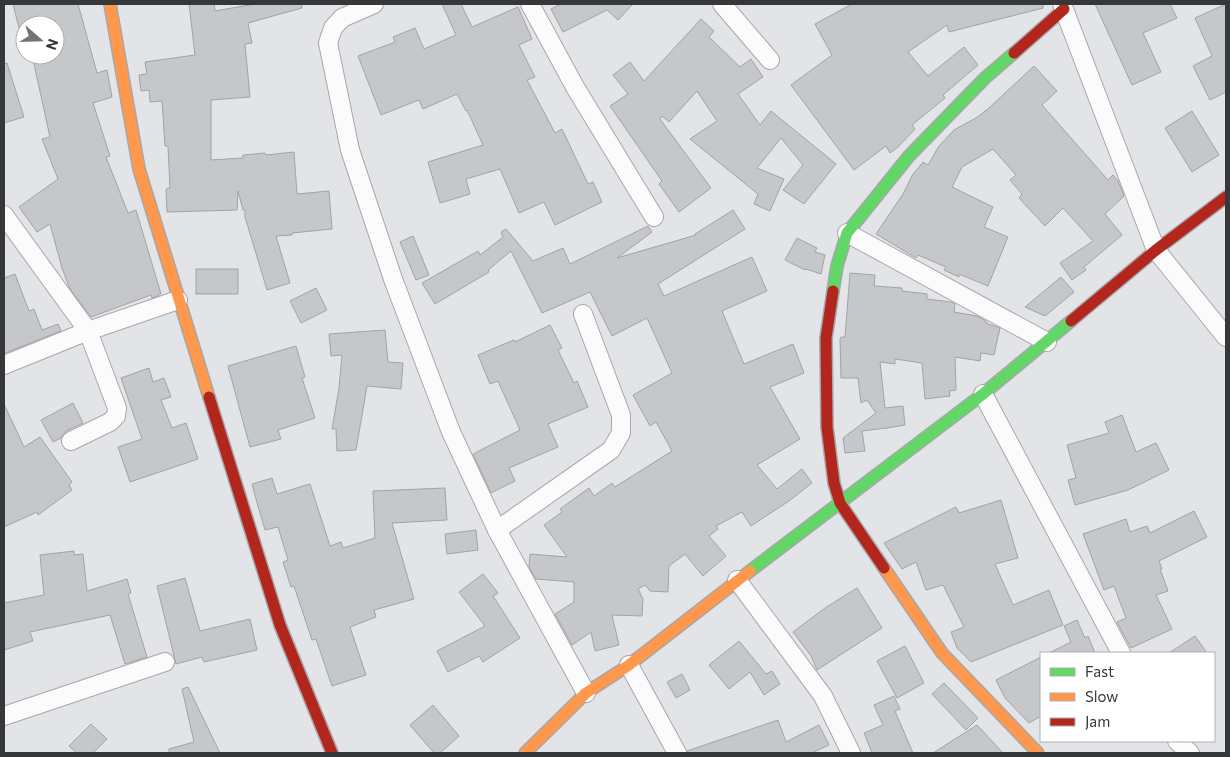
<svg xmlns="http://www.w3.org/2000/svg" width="1230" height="757" font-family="Commissioner,sans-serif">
<rect width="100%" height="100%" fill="#e2e4e7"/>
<!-- building -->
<g fill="#c6c7ca" stroke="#a1a3a4">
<polygon points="13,4 78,4 97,73 107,70 112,97 93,103 110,156 106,157 128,213 136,210 161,294 152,298 151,295 91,317 70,289 62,268 50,224 37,232 19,207 58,179 42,139 50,137 32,55 55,55 55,20 33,25 25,25 25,27 19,28"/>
<polygon points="189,4 214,4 215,11 255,4 301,4 302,8 248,23 252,43 245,44 250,97 211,100 211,160 243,158 243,155 265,153 266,155 294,152 297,194 329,191 332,229 292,233 292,235 276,236 290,283 267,290 245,217 245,210 243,210 238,191 237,210 167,212 166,189 170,188 168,146 165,146 162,101 150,102 149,90 141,91 139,75 147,74 145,62 195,55"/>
<polygon points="442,4 461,4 472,27 518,7 532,39 519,45 535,77 527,80 555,133 562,129 588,184 593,182 602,202 555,225 544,202 519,213 500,169 466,179 470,194 440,203 428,162 483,145 467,110 466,111 457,94 423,109 419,100 381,115 358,56 395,42 393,37 415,28 424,49 456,35"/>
<polygon points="561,4 633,4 618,20 607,10 563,32 551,9"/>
<polygon points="852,4 1043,4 1043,8 949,32 947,25 908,52 928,76 964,47 978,65 943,95 945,98 912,125 915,129 897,148 890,153 886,146 854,170 791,85 832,55 815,24"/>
<polygon points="1095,4 1170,4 1177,18 1143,33 1161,72 1132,85"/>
<polygon points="1226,4 1226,92 1210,100 1193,66 1212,56 1195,18"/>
<polygon points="701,19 714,31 709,37 740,67 751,59 763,77 738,94 760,125 771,111 836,164 804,204 783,190 803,165 781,138 757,168 784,179 770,211 754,204 758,194 690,139 717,121 697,91 669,122 662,116 660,119 711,188 679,212 659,184 662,181 610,106 628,94 613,75 630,62 644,81"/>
<polygon points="7,63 24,117 4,123 4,64"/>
<polygon points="1034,66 1057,91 1042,105 1108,180 1113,175 1118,181 1124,196 1105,214 1122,235 1084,267 1086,270 1072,280 1060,263 1093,241 1063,208 1045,226 1019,198 1022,194 1010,180 1016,175 993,149 962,167 952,187 993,207 984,227 1008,237 988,286 959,274 959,277 944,270 946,267 918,255 916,258 876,234 903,194 913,174 920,166 923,162 928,165 939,146 954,130 976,118 989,108"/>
<polygon points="1192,111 1219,155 1192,172 1165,128"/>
<polygon points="733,210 745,229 658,284 664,296 752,257 767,291 722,311 744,364 793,344 804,373 770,387 800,439 757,465 777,489 802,469 812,483 789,501 751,526 742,512 716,526 718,529 709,536 726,556 703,576 685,554 669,566 668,592 650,591 645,585 638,589 643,599 642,616 612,615 619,645 595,651 591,632 572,645 555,614 574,602 574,582 536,579 529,567 530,554 567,557 544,525 562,512 560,509 589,488 594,496 612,483 615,487 672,451 656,422 650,426 633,395 672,373 647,318 612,336 590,292 542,313 511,251 488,270 489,272 435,304 422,283 478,251 480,255 503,237 501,232 506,229 533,261 563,248 570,264 648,226 652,232 617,258 696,235 695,234"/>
<polygon points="413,236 429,275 416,280 400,242"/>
<polygon points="797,238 817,248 815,252 825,255 821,274 806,269 805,270 785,260"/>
<rect x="196" y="269" width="42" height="25"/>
<polygon points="850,273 875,275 874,286 902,288 902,291 927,294 927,299 951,302 955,304 954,312 977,316 986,321 986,323 1000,328 994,355 981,353 980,361 955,357 956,390 949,391 950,396 925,399 922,363 895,359 895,364 880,362 885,408 903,406 905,425 887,428 887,429 886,428 862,431 865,451 845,453 843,438 876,413 867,400 861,403 858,378 841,378 840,339 841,337 845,337"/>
<polygon points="15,274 29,311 34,309 42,330 58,324 61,331 5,353 4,350 4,278"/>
<polygon points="1061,277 1074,292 1045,316 1025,307"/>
<polygon points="316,288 327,310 301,323 290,301"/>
<polygon points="550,325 562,348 558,350 574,383 577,381 588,407 548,424 558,447 509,468 515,481 491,493 473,454 520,430 498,381 490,384 478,355 514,340 515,342"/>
<polygon points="385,330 388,362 403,363 401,389 367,386 356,450 337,451 336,429 332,429 339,388 342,355 331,356 329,334"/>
<polygon points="296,346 305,377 302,378 315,418 278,430 281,439 250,447 228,366"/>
<polygon points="149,368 153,382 164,378 171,397 161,400 172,428 186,423 198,459 130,482 118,447 142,439 121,378"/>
<polygon points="73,403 83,423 66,431 61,438 53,442 41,420"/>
<polygon points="4,404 24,447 40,437 72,482 69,485 72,490 38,515 37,512 4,527"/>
<polygon points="1122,415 1136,452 1156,443 1169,470 1128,490 1075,505 1068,480 1076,478 1067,445 1109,433 1105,422"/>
<polygon points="272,478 277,494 310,484 330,546 341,542 343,548 375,538 373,491 445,488 447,520 392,523 414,599 374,610 376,617 350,627 366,675 332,686 316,639 312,640 294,586 291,587 283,562 288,560 278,527 265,530 258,506 252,484"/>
<polygon points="1001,500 1018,558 995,564 1013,605 1049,590 1063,625 971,662 957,648 951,632 964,627 943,585 926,590 916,562 902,569 884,543 956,507 959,513"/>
<polygon points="1194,511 1207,537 1159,561 1162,569 1160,569 1168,591 1156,595 1172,629 1131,648 1117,622 1126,618 1114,586 1104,590 1083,534 1126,519 1130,532 1147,526 1150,533"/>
<polygon points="476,530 478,550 447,554 445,534"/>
<polygon points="74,551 74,555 83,554 87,591 127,579 131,593 128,594 147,657 125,664 110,615 30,632 33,641 4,650 4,603 44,595 40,555"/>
<polygon points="483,574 498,593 493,596 520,638 483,662 479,656 448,672 437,651 485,626 459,592"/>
<polygon points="185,578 200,631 250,619 257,650 204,662 202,657 176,664 157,586"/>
<polygon points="857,588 882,628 817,670 811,656 793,632 825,608"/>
<polygon points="1077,620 1085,638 1088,636 1095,653 1049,653 1071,642 1064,626"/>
<polygon points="1195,636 1207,653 1169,653"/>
<polygon points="739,641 766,674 772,671 780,684 764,695 750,672 729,689 709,665"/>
<polygon points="905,646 924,683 897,698 877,661"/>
<polygon points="1041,657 1041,716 1029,723 1005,698 996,680"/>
<polygon points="682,674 690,690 676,698 667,682"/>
<polygon points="944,683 978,718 966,730 932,694"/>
<polygon points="188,687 220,753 169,753 169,749 194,742 182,689"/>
<polygon points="894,696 900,709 895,711 913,753 872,753 864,733 883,725 874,705"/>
<polygon points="433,705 459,736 440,753 434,753 410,725"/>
<polygon points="778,720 786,742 819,725 829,745 812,753 688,753 687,751"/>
<polygon points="91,724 107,739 93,753 77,753 69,746"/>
<polygon points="977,725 1003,753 933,753"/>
</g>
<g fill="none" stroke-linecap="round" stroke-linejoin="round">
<defs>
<g id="street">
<polyline points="374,4 342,18 333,28 328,43 350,150 393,279 451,432 497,530 586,693"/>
<polyline points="530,4 575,87 654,217"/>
<polyline points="722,4 770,60"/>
<polyline points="1062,4 1156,250 1226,337"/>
<polyline points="4,215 88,331 117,408 116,416 110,422 71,441"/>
<polyline points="847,233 1047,342"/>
<polyline points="4,365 88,331 178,300"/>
<polyline points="983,394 1121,653"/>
<polyline points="497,530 611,450 621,433 621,415 583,314"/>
<polyline points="737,580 823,696 851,753"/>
<polyline points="629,665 677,753"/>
<polyline points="4,716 165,662"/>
<polyline points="1177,741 1190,753"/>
</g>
<g id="fast">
<polyline points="833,291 837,266 847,233 909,156 985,78 1014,53"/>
<polyline points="750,571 983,394 1071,321"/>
</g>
<g id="slow">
<polyline points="110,4 139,169 209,397"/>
<polyline points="884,568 942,653 1038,753"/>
<polyline points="525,753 586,693 629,665 750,571"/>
</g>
<g id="jam">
<polyline points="1014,53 1064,9"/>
<polyline points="833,291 826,338 827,427 834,483 840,503 884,568"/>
<polyline points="1071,321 1156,250 1226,197"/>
<polyline points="209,397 280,625 332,753"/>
</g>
</defs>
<!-- street casing -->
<use href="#street" stroke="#a6a8a9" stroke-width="20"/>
<!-- fast casing -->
<use href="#fast" stroke="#a6a8a9" stroke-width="14"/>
<!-- slow casing -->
<use href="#slow" stroke="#a6a8a9" stroke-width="14"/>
<!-- jam casing -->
<use href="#jam" stroke="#a6a8a9" stroke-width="14"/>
<!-- street -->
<use href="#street" stroke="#fbfbfb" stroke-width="18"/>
<!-- fast -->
<use href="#fast" stroke="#63d668" stroke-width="11"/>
<!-- slow -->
<use href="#slow" stroke="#ff974d" stroke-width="11"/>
<!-- jam -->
<use href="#jam" stroke="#b3261e" stroke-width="11"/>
</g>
<!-- border -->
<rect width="1230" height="757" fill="none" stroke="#353738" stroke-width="10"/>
<!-- legend -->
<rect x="1040" y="652" width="175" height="90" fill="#ffffff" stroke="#aeafaf"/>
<rect x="1050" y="668" width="25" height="8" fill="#63d668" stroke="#aeafaf"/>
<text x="1085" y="677" font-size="15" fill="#353738">Fast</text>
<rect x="1050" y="693" width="25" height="8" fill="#ff974d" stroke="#aeafaf"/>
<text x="1085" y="702" font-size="15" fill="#353738">Slow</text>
<rect x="1050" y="718" width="25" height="8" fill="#b3261e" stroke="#aeafaf"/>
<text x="1085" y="727" font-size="15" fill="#353738">Jam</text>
<!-- north arrow -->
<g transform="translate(40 40) rotate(110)"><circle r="24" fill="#ffffff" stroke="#aeafaf"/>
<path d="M0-4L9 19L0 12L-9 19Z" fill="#727475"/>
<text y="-8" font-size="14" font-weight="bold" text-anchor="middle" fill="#353738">N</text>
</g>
</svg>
